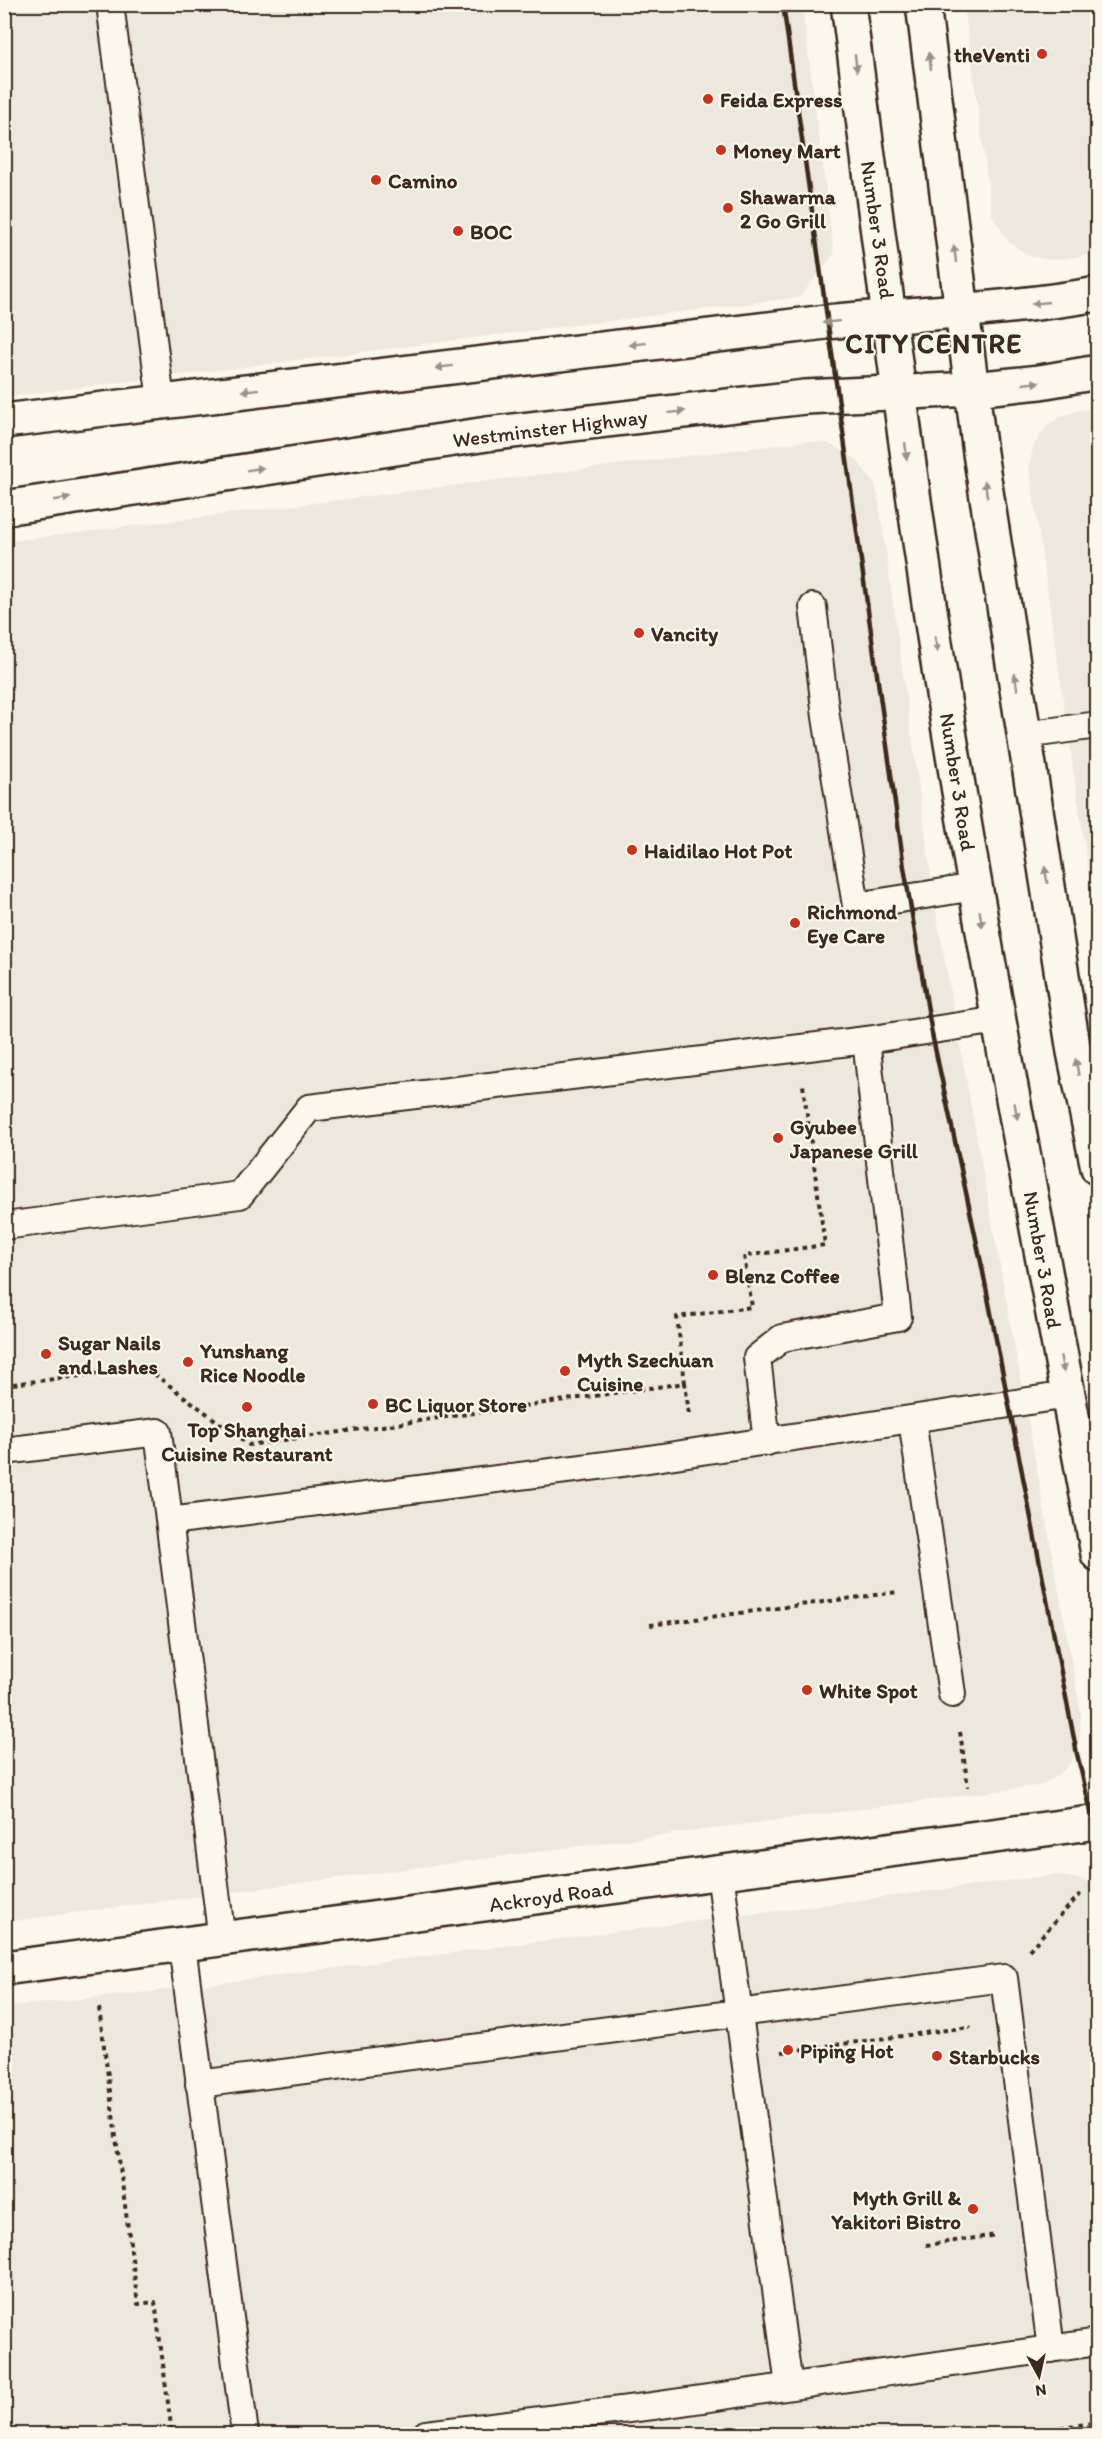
<svg xmlns="http://www.w3.org/2000/svg" width="1102" height="2439" font-family="Itim,sans-serif">
<rect width="100%" height="100%" fill="#fbf7ec"/>
<filter id="ink" filterUnits="userSpaceOnUse"><feTurbulence type="fractalNoise" baseFrequency=".0167" numOctaves="2"/><feDisplacementMap in="SourceGraphic" scale="12" xChannelSelector="R" yChannelSelector="G"/><feConvolveMatrix kernelMatrix="1 2 1 2 8 2 1 2 1" color-interpolation-filters="sRGB"/></filter>
<g filter="url(#ink)">
<!-- built -->
<g fill="#ede8dd">
<polygon points="4,5 802,5 834,254 800,297 5,397"/>
<polygon points="964,5 1097,5 1097,254 1053,260 1031,257 1008,241 992,215"/>
<polygon points="1097,408 1097,932 1029,465 1034,445 1048,425 1062,416 1077,411"/>
<polygon points="807,441 828,443 856,459 875,484 879,502 937,918 1081,1713 1080,1737 1072,1760 1064,1770 1043,1785 5,1922 4,542"/>
<polygon points="1054,1875 1081,1879 1097,1886 1097,2434 5,2434 5,2007 149,1992"/>
</g>
<g fill="none" stroke-linecap="round" stroke-linejoin="round">
<defs>
<g id="lane">
<polyline points="110,4 161,401"/>
<polyline points="813,607 826,717 856,906 975,887"/>
<polyline points="1024,735 1098,725"/>
<polyline points="866,1040 999,1020"/>
<polyline points="4,1226 240,1195 309,1108 866,1040 898,1317 782,1338 757,1358 767,1442"/>
<polyline points="912,1420 952,1694"/>
<polyline points="4,1451 158,1432 222,1940"/>
<polyline points="170,1521 629,1462 1068,1395"/>
<polyline points="720,1873 789,2386"/>
<polyline points="182,1945 245,2434"/>
<polyline points="199,2084 1004,1978 1051,2349"/>
<polyline points="426,2434 653,2406 1098,2342"/>
</g>
<polyline id="street" points="4,1968 1098,1822"/>
<g id="secondary">
<path d="M848 4C879 237 907 469 944 700 990 986 1045 1270 1098 1554"/>
<polyline points="923,4 980,453 1074,1052 1098,1168"/>
<path d="M4 421 826 322C917 313 1007 310 1098 294"/>
<polyline points="4,508 487,434 805,397 973,389 1040,382 1098,372"/>
</g>
</defs>
<!-- lane casing -->
<use href="#lane" stroke="#3b2a1e" stroke-width="30"/>
<!-- street casing -->
<use href="#street" stroke="#3b2a1e" stroke-width="38"/>
<!-- secondary casing -->
<use href="#secondary" stroke="#3b2a1e" stroke-width="38"/>
<!-- path -->
<g stroke="#3b2a1e" stroke-width="4" stroke-dasharray="4.5 4.5" stroke-linecap="butt">
<polyline points="685,1383 677,1317 752,1307 744,1256 825,1245 803,1085"/>
<polyline points="4,1385 146,1368 249,1445 685,1383 689,1414"/>
<polyline points="650,1625 898,1592"/>
<polyline points="960,1732 968,1787"/>
<polyline points="1029,1950 1083,1891"/>
<polyline points="99,2008 138,2304 155,2302 172,2434"/>
<polyline points="782,2052 969,2027 971,2028"/>
<polyline points="926,2245 997,2235"/>
<polyline points="1007,2434 1094,2423 1095,2434"/>
</g>
<!-- lane -->
<use href="#lane" stroke="#fbf7ec" stroke-width="26"/>
<!-- street -->
<use href="#street" stroke="#fbf7ec" stroke-width="33"/>
<!-- secondary -->
<use href="#secondary" stroke="#fbf7ec" stroke-width="33"/>
<!-- rail -->
<polyline stroke="#3b2a1e" stroke-width="4.5" points="783,4 904,867 932,1034 982,1267 1077,1754 1098,1840"/>
</g>
<!-- one-way arrows -->
<defs><path id="oneway-solid" d="M-6-.8H1V-3.2L6.5 0L1 3.2V.8H-6Z" transform="scale(1.5)"/></defs>
<g fill="#9b9085">
<use href="#oneway-solid" transform="translate(930 61) rotate(-97)"/>
<use href="#oneway-solid" transform="translate(856 63) rotate(83)"/>
<use href="#oneway-solid" transform="translate(955 254) rotate(-97)"/>
<use href="#oneway-solid" transform="translate(1040 303) rotate(174)"/>
<use href="#oneway-solid" transform="translate(831 322) rotate(174)"/>
<use href="#oneway-solid" transform="translate(638 344) rotate(173)"/>
<use href="#oneway-solid" transform="translate(444 367) rotate(173)"/>
<use href="#oneway-solid" transform="translate(1031 383) rotate(-6)"/>
<use href="#oneway-solid" transform="translate(250 390) rotate(173)"/>
<use href="#oneway-solid" transform="translate(677 412) rotate(-7)"/>
<use href="#oneway-solid" transform="translate(906 451) rotate(84)"/>
<use href="#oneway-solid" transform="translate(255 469) rotate(-9)"/>
<use href="#oneway-solid" transform="translate(986 489) rotate(-99)"/>
<use href="#oneway-solid" transform="translate(62 499) rotate(-9)"/>
<use href="#oneway-solid" transform="translate(936 644) rotate(81)"/>
<use href="#oneway-solid" transform="translate(1016 682) rotate(-99)"/>
<use href="#oneway-solid" transform="translate(1046 875) rotate(-99)"/>
<use href="#oneway-solid" transform="translate(981 919) rotate(80)"/>
<use href="#oneway-solid" transform="translate(1077 1067) rotate(-101)"/>
<use href="#oneway-solid" transform="translate(1016 1111) rotate(80)"/>
<use href="#oneway-solid" transform="translate(1062 1364) rotate(79)"/>
</g>
</g>
<!-- markers -->
<g fill="#c8321e" stroke="#fbf7ec" stroke-width="2">
<circle cx="1042" cy="54" r="6"/>
<circle cx="708" cy="99" r="6"/>
<circle cx="721" cy="150" r="6"/>
<circle cx="376" cy="180" r="6"/>
<circle cx="728" cy="208" r="6"/>
<circle cx="458" cy="231" r="6"/>
<circle cx="639" cy="633" r="6"/>
<circle cx="632" cy="850" r="6"/>
<circle cx="795" cy="923" r="6"/>
<circle cx="778" cy="1138" r="6"/>
<circle cx="713" cy="1275" r="6"/>
<circle cx="46" cy="1354" r="6"/>
<circle cx="188" cy="1362" r="6"/>
<circle cx="565" cy="1371" r="6"/>
<circle cx="373" cy="1404" r="6"/>
<circle cx="247" cy="1407" r="6"/>
<circle cx="807" cy="1690" r="6"/>
<circle cx="788" cy="2050" r="6"/>
<circle cx="937" cy="2056" r="6"/>
<circle cx="973" cy="2209" r="6"/>
</g>
<g text-anchor="middle" dominant-baseline="central" stroke-width="4.5" stroke-linejoin="round" paint-order="stroke">
<!-- poi labels -->
<g font-size="21" font-weight="bold" fill="#3b2a1e" stroke="#fbf7ec" text-anchor="start">
<text x="1030" y="54" text-anchor="end">theVenti</text>
<text x="720" y="99">Feida Express</text>
<text x="733" y="150">Money Mart</text>
<text x="388" y="180">Camino</text>
<text x="740" y="196">Shawarma<tspan x="740" dy="24">2 Go Grill</tspan></text>
<text x="470" y="231">BOC</text>
<text x="651" y="633">Vancity</text>
<text x="644" y="850">Haidilao Hot Pot</text>
<text x="807" y="911">Richmond<tspan x="807" dy="24">Eye Care</tspan></text>
<text x="790" y="1126">Gyubee<tspan x="790" dy="24">Japanese Grill</tspan></text>
<text x="725" y="1275">Blenz Coffee</text>
<text x="58" y="1342">Sugar Nails<tspan x="58" dy="24">and Lashes</tspan></text>
<text x="200" y="1350">Yunshang<tspan x="200" dy="24">Rice Noodle</tspan></text>
<text x="577" y="1359">Myth Szechuan<tspan x="577" dy="24">Cuisine</tspan></text>
<text x="385" y="1404">BC Liquor Store</text>
<text x="247" y="1429" text-anchor="middle">Top Shanghai<tspan x="247" dy="24">Cuisine Restaurant</tspan></text>
<text x="819" y="1690">White Spot</text>
<text x="800" y="2050">Piping Hot</text>
<text x="949" y="2056">Starbucks</text>
<text x="961" y="2197" text-anchor="end">Myth Grill &amp;<tspan x="961" dy="24">Yakitori Bistro</tspan></text>
</g>
<!-- street labels -->
<g font-size="21" fill="#3b2a1e" stroke="#fbf7ec">
<text transform="translate(878 230) rotate(82)">Number 3 Road</text>
<text transform="translate(550 428) rotate(-7)">Westminster Highway</text>
<text transform="translate(958 782) rotate(81)">Number 3 Road</text>
<text transform="translate(1043 1260) rotate(80)">Number 3 Road</text>
<text transform="translate(551 1896) rotate(-8)">Ackroyd Road</text>
</g>
<!-- district labels -->
<g font-size="27" font-weight="bold" letter-spacing="1.5" fill="#3b2a1e" stroke="#fbf7ec">
<text x="934" y="343">CITY CENTRE</text>
</g>
</g>
<!-- margin -->
<rect width="1102" height="2439" fill="none" stroke="#fbf7ec" stroke-width="24"/>
<rect x="12" y="12" width="1078" height="2415" fill="none" stroke="#3b2a1e" stroke-width="2" filter="url(#ink)"/>
<!-- north arrow -->
<g transform="translate(1039 2376) rotate(172)" stroke="#fbf7ec" stroke-width="4.5" paint-order="stroke">
<path d="M0-4.5L10 22L0 15L-10 22Z" fill="#3b2a1e"/>
<text y="-9" font-size="16" font-weight="bold" text-anchor="middle" fill="#3b2a1e">N</text>
</g>
</svg>
